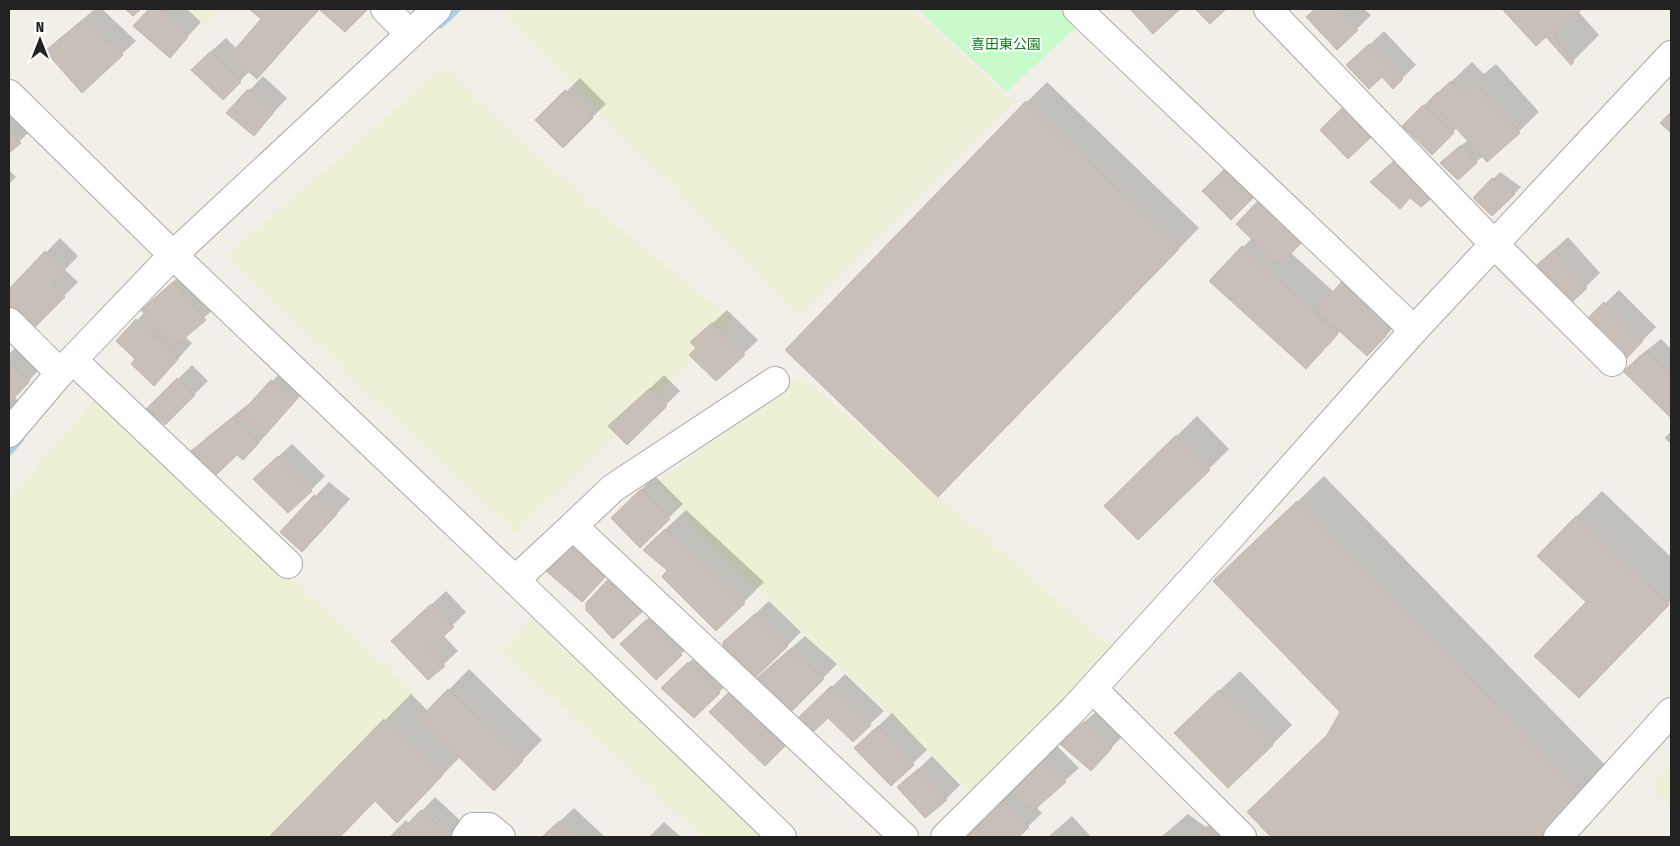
<svg xmlns="http://www.w3.org/2000/svg" width="1680" height="846" font-family="'Fira Sans Condensed','Noto Sans JP',sans-serif">
<rect width="100%" height="100%" fill="#f2efe9"/>
<!-- farmland -->
<g fill="#eef0d5">
<polygon points="187,9 222,9 205,25"/>
<polygon points="509,9 911,9 1014,102 799,316 505,14"/>
<polygon points="443,68 585,200 733,320 516,533 226,256"/>
<polygon points="801,376 1114,650 974,795 706,539 657,482"/>
<polygon points="95,399 415,693 275,837 9,837 9,500"/>
<polygon points="536,616 766,837 704,837 500,650"/>
<polygon points="1671,765 1671,806 1652,787"/>
</g>
<!-- park -->
<polygon fill="#c8facc" points="917,9 1077,9 1086,18 1007,92"/>
<!-- shadow -->
<g fill="#0003">
<polygon points="95,9 102,9 136,41 82,91 47,51 60,38"/>
<polygon points="151,9 187,9 201,22 170,56 135,26"/>
<polygon points="251,9 320,9 257,77 250,71 223,98 206,56 226,38 237,49 263,19"/>
<polygon points="1316,9 1364,9 1371,15 1357,29 1308,17"/>
<polygon points="1504,9 1580,9 1578,11 1599,35 1571,63 1546,35 1536,45"/>
<polygon points="1384,31 1416,65 1393,87 1362,52"/>
<polygon points="1472,62 1484,74 1496,64 1539,112 1488,161 1483,156 1458,178 1448,156 1468,140 1457,128 1432,153 1404,126 1437,92 1439,93"/>
<polygon points="263,76 287,98 254,134 228,113"/>
<polygon points="580,78 606,104 563,146 537,120"/>
<polygon points="1047,82 1199,228 958,476 1027,102"/>
<polygon points="9,88 40,122 9,151"/>
<polygon points="9,170 16,177 9,184"/>
<polygon points="1500,172 1521,187 1492,215 1475,198"/>
<polygon points="1568,237 1600,273 1566,306 1545,258"/>
<polygon points="60,238 78,256 65,270 78,282 33,327 9,303 9,291"/>
<polygon points="1252,238 1291,253 1334,292 1399,321 1381,341 1341,330 1326,347 1243,247"/>
<polygon points="187,269 218,305 184,336 192,343 168,370 137,359 117,341 145,312 157,296"/>
<polygon points="1619,290 1656,327 1624,359 1584,324"/>
<polygon points="727,310 758,340 716,380 698,348 692,342"/>
<polygon points="1661,339 1671,349 1671,416 1625,371 1638,357"/>
<polygon points="18,345 42,367 14,396 19,402 9,412 9,354"/>
<polygon points="192,365 208,381 165,423 148,409"/>
<polygon points="285,368 308,387 257,445 237,454 193,451 206,438 247,405 248,406"/>
<polygon points="664,375 680,391 627,443 624,413"/>
<polygon points="1197,416 1229,449 1209,469 1126,486"/>
<polygon points="292,444 325,476 311,490 268,466"/>
<polygon points="655,476 683,504 640,546 612,518"/>
<polygon points="1324,476 1612,772 1545,837 1273,837 1249,812 1329,734 1342,711 1241,556"/>
<polygon points="329,482 350,499 316,537 281,532"/>
<polygon points="1602,491 1671,557 1671,601 1604,671 1587,602 1576,517"/>
<polygon points="686,510 764,582 744,602 669,570 644,549"/>
<polygon points="446,591 466,612 443,635 458,651 428,679 407,627"/>
<polygon points="769,601 801,632 753,679 748,675 724,643"/>
<polygon points="660,607 695,641 681,654 635,631"/>
<polygon points="805,636 837,664 792,709 772,665"/>
<polygon points="702,650 733,679 694,716 663,688"/>
<polygon points="469,669 542,740 514,769 460,757 423,795 375,800 339,837 270,837 411,694 428,711"/>
<polygon points="1240,671 1292,725 1272,745 1196,713"/>
<polygon points="845,674 884,711 853,740 828,716 799,719"/>
<polygon points="1098,710 1125,733 1105,755 1075,730"/>
<polygon points="892,713 927,750 891,784 855,748"/>
<polygon points="1055,744 1079,768 1036,807 1042,813 1017,837 965,837 1012,791"/>
<polygon points="932,756 960,785 946,799 899,787"/>
<polygon points="435,797 464,824 451,837 389,837 406,820 409,824"/>
<polygon points="574,808 605,837 543,837"/>
<polygon points="1226,810 1254,837 1161,837 1188,814 1206,827"/>
<polygon points="1072,816 1091,837 1048,837"/>
<polygon points="664,822 681,837 649,837"/>
</g>
<g fill="none" stroke-linecap="round" stroke-linejoin="round">
<!-- stream -->
<g stroke="#aad3df" stroke-width="9">
<polyline points="440,24 456,9"/>
<polyline points="9,451 20,438"/>
</g>
</g>
<!-- building -->
<g fill="#c7bfb8" stroke="#c4b6ab">
<polygon points="125,9 141,9 133,16"/>
<polygon points="149,9 160,9 188,37 170,58 133,26"/>
<polygon points="249,9 368,9 345,32 319,9 257,79 230,55 261,19"/>
<polygon points="1130,9 1180,9 1153,34"/>
<polygon points="1195,9 1226,9 1210,24"/>
<polygon points="1315,9 1338,9 1358,30 1337,50 1306,17"/>
<polygon points="1502,9 1582,9 1553,36 1574,62 1571,65 1546,37 1536,46"/>
<polygon points="84,19 123,55 82,93 45,51"/>
<polygon points="1369,44 1403,79 1393,89 1382,77 1369,89 1346,65"/>
<polygon points="211,51 241,82 223,100 191,70"/>
<polygon points="1451,81 1463,94 1475,83 1520,133 1487,162 1430,100"/>
<polygon points="248,89 274,112 254,136 226,113"/>
<polygon points="565,90 593,118 563,148 535,120"/>
<polygon points="1026,101 1179,249 938,497 785,350"/>
<polygon points="1423,105 1454,133 1432,155 1402,126"/>
<polygon points="1343,107 1372,136 1348,159 1320,130"/>
<polygon points="1671,112 1671,133 1660,123"/>
<polygon points="9,130 21,143 9,153"/>
<polygon points="1461,145 1477,163 1458,180 1440,163"/>
<polygon points="1396,159 1434,196 1421,207 1410,198 1400,209 1370,182"/>
<polygon points="1230,164 1258,193 1231,220 1202,191"/>
<polygon points="1492,178 1515,194 1492,216 1473,198"/>
<polygon points="1262,197 1305,239 1282,263 1274,261 1236,224"/>
<polygon points="1242,246 1338,334 1306,369 1209,281"/>
<polygon points="1554,250 1587,288 1566,308 1530,271"/>
<polygon points="45,251 65,271 52,284 65,297 33,329 9,305 9,289"/>
<polygon points="1347,276 1389,314 1386,336 1367,356 1316,310"/>
<polygon points="173,282 206,320 174,347 141,310"/>
<polygon points="1604,302 1643,341 1624,361 1582,324"/>
<polygon points="136,319 179,358 154,386 131,364 135,359 116,341"/>
<polygon points="712,323 745,355 716,381 689,355 696,348 690,342"/>
<polygon points="1647,352 1671,375 1671,418 1623,371"/>
<polygon points="9,362 30,381 14,398 9,396"/>
<polygon points="177,378 195,395 165,425 146,409"/>
<polygon points="271,380 295,401 264,436 240,414"/>
<polygon points="650,388 667,406 627,445 608,426"/>
<polygon points="233,418 259,443 243,460 237,455 215,476 191,451"/>
<polygon points="1671,432 1671,443 1665,438"/>
<polygon points="1176,435 1210,470 1138,540 1104,506"/>
<polygon points="278,456 312,491 288,513 253,479"/>
<polygon points="641,489 670,519 640,548 611,518"/>
<polygon points="314,495 337,514 302,552 280,532"/>
<polygon points="1297,501 1587,798 1547,837 1271,837 1247,812 1327,735 1340,712 1213,581"/>
<polygon points="1576,516 1669,605 1579,698 1534,656 1586,602 1537,556"/>
<polygon points="665,529 745,603 716,631 662,577 667,570 643,550"/>
<polygon points="572,543 609,573 582,602 546,571"/>
<polygon points="613,574 648,606 613,639 586,610 586,603"/>
<polygon points="431,604 454,627 430,648 445,666 428,680 391,641"/>
<polygon points="755,614 788,646 752,681 723,656 723,642"/>
<polygon points="646,620 682,655 656,680 620,644"/>
<polygon points="790,649 824,679 792,711 757,678"/>
<polygon points="688,662 720,693 694,718 661,688"/>
<polygon points="831,686 871,725 853,742 828,718 811,734 797,719"/>
<polygon points="734,687 789,742 765,766 709,712"/>
<polygon points="448,689 523,761 494,791 419,719"/>
<polygon points="1219,690 1273,745 1228,788 1174,733"/>
<polygon points="384,719 443,775 397,823 375,801 340,837 269,837"/>
<polygon points="1084,722 1112,748 1091,771 1060,744"/>
<polygon points="878,726 914,765 891,786 854,748"/>
<polygon points="1040,757 1066,782 1033,811 1007,788"/>
<polygon points="918,769 947,800 925,818 897,787"/>
<polygon points="1002,800 1029,827 1019,837 964,837"/>
<polygon points="421,810 450,837 402,837 398,834"/>
<polygon points="559,821 577,837 542,837"/>
<polygon points="1206,829 1213,837 1196,837"/>
</g>
<g fill="none" stroke-linecap="round" stroke-linejoin="round">
<defs>
<g id="minor">
<polyline points="385,9 410,34"/>
<polyline points="1077,9 1414,330"/>
<polyline points="1268,9 1494,244 1612,362"/>
<polyline points="9,322 60,373"/>
<polyline points="73,360 288,564"/>
<polyline points="9,433 60,373 173,255 437,9"/>
<polyline points="573,526 613,488 775,381"/>
<polyline points="515,580 573,526 904,837"/>
<polyline points="1093,689 1242,837"/>
<polyline points="466,837 473,827 489,827 501,837"/>
<polyline points="1558,837 1671,712"/>
</g>
<g id="tertiary">
<polyline points="9,94 173,255 515,580 782,837"/>
<polyline points="945,837 1074,709 1232,535 1414,330 1671,55"/>
</g>
</defs>
<!-- minor casing -->
<use href="#minor" stroke="#a9a9a9" stroke-width="30"/>
<!-- tertiary casing -->
<use href="#tertiary" stroke="#a9a9a9" stroke-width="30"/>
<!-- minor -->
<use href="#minor" stroke="#fff" stroke-width="28"/>
<!-- tertiary -->
<use href="#tertiary" stroke="#fff" stroke-width="28"/>
</g>
<g text-anchor="middle" dominant-baseline="central" stroke-width="4" stroke-linejoin="round" paint-order="stroke">
<!-- park labels -->
<g font-size="14" fill="#0c8416" stroke="#fff">
<text x="1006" y="44">喜田東公園</text>
</g>
</g>
<!-- border -->
<rect width="1680" height="846" fill="none" stroke="#222222" stroke-width="20"/>
<!-- north arrow -->
<g transform="translate(40 40)" stroke="#ffffff" stroke-width="4" paint-order="stroke">
<path d="M0-4L9 19L0 12L-9 19Z" fill="#222222"/>
<text y="-8" font-size="14" font-weight="bold" text-anchor="middle" fill="#222222">N</text>
</g>
</svg>
